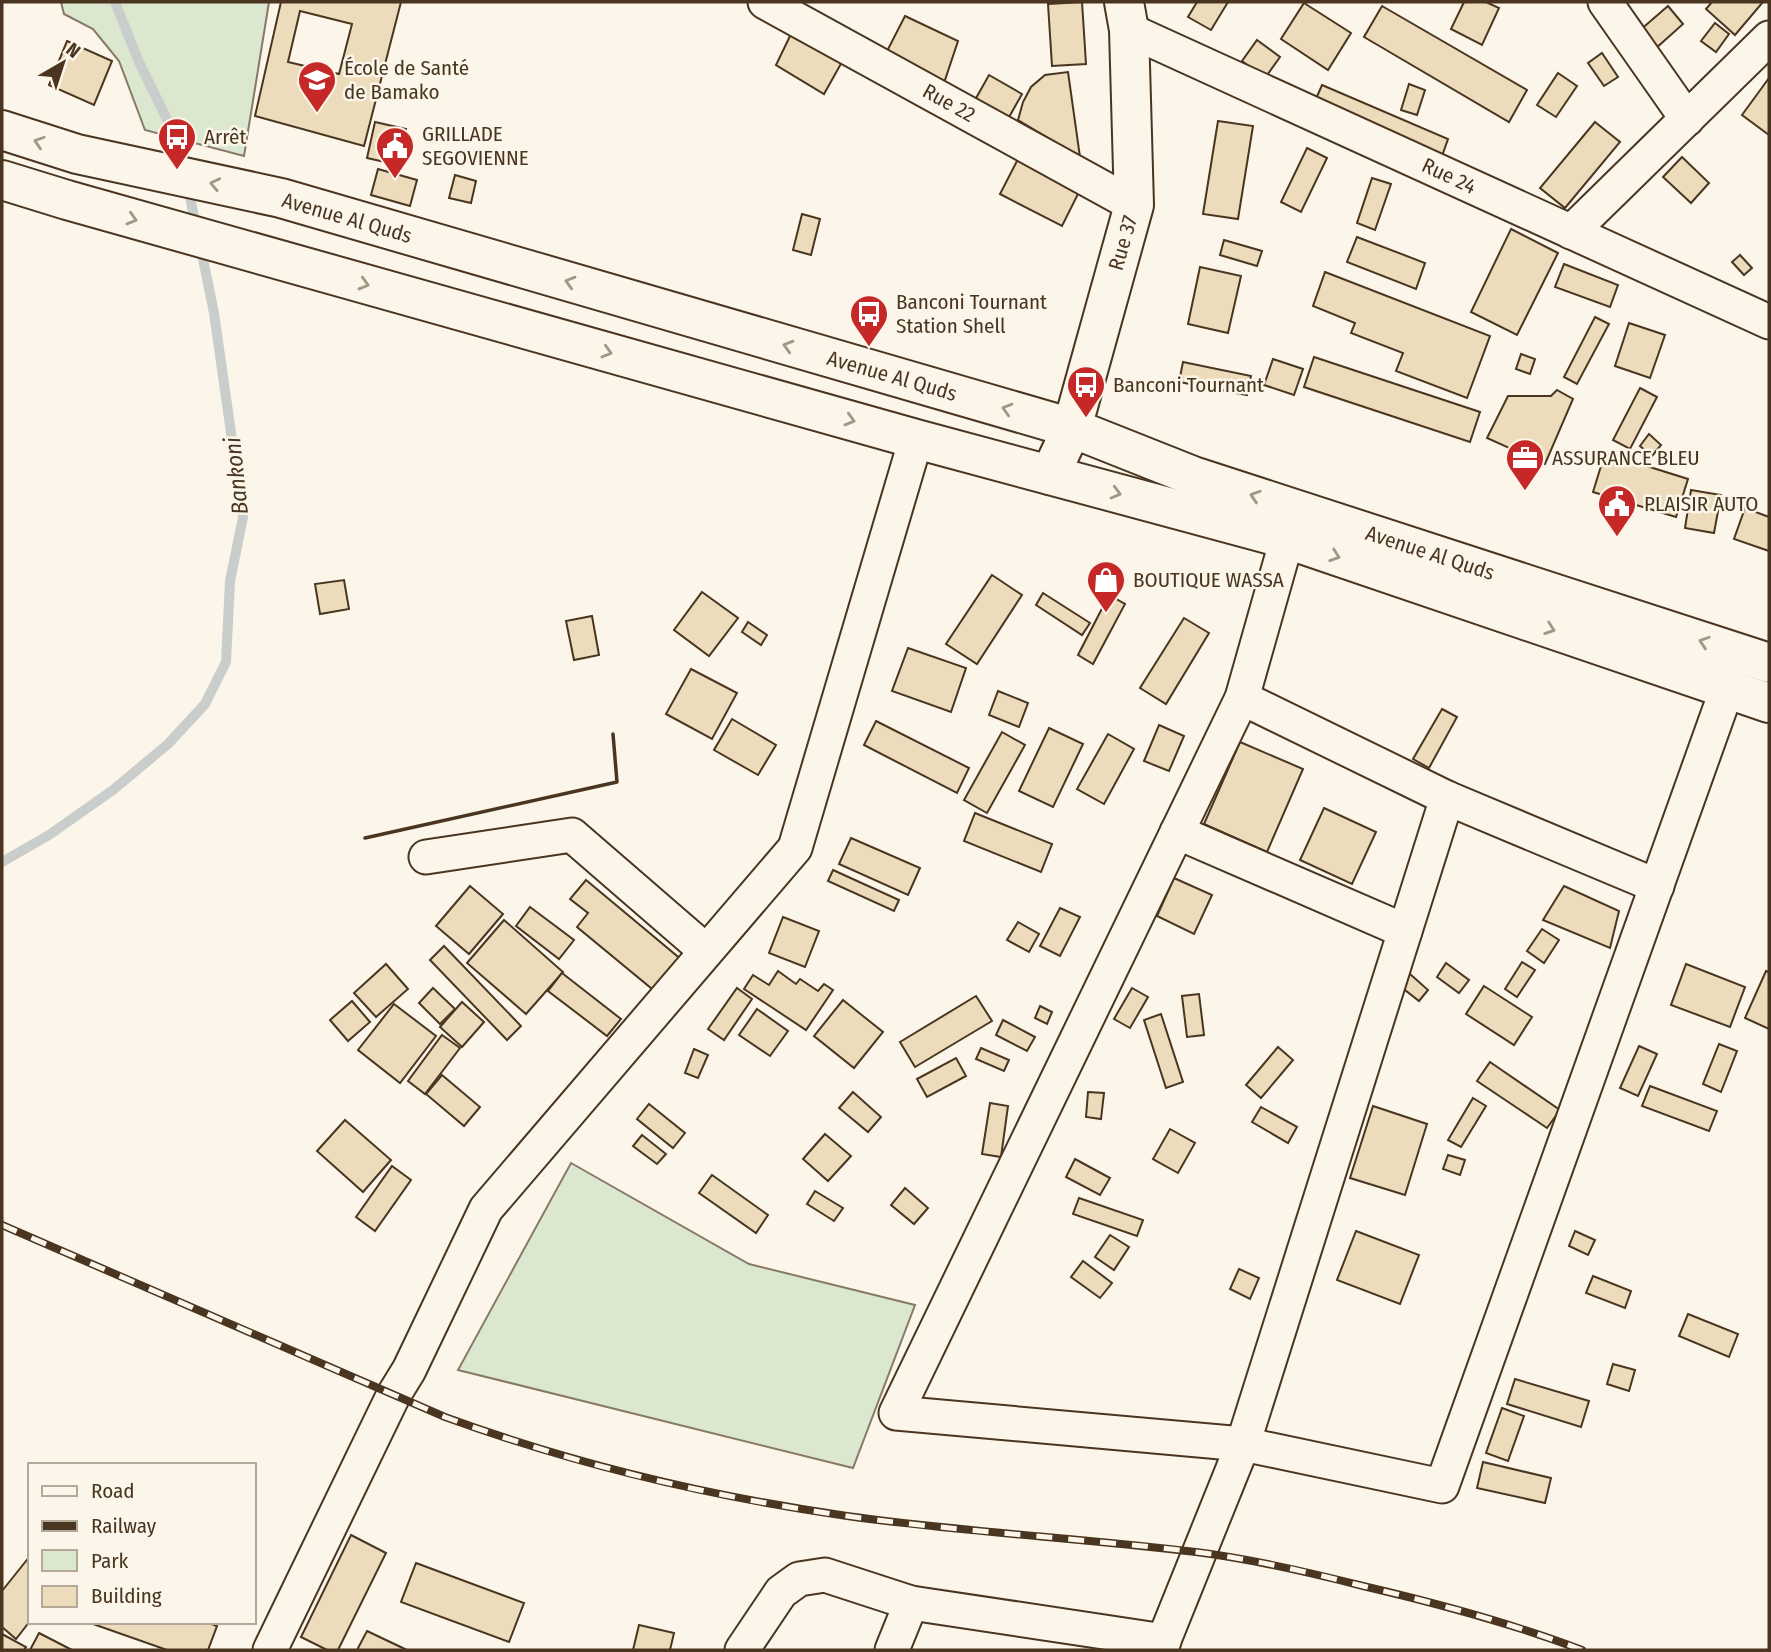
<svg xmlns="http://www.w3.org/2000/svg" width="1771" height="1652" font-family="'Fira Sans Condensed',sans-serif">
<rect width="100%" height="100%" fill="#fbf6e9"/>
<!-- green -->
<g fill="#dce7d0" stroke="#887966" stroke-width="2">
<polygon points="61,2 269,2 244,156 145,130 119,61 93,29 64,14"/>
<polygon points="571,1163 749,1264 915,1305 853,1468 458,1370"/>
</g>
<g fill="none" stroke-linecap="round" stroke-linejoin="round">
<!-- stream -->
<g stroke="#c9cecd" stroke-width="10">
<polyline points="115,2 139,62 178,142 184,170"/>
<polyline points="188,186 196,228"/>
<polyline points="2,862 49,835 113,790 168,744 205,704 226,662 230,581 243,517 214,313 200,244"/>
</g>
</g>
<!-- building -->
<g fill="#ecdcbc" stroke="#4a3520" stroke-width="2" fill-rule="evenodd">
<path d="M281 2H401L364 146 255 116ZM300 11 352 24 339 74 288 62Z"/>
<polygon points="1082,2 1086,64 1052,66 1048,4"/>
<polygon points="1197,2 1228,2 1211,30 1188,17"/>
<polygon points="1464,2 1486,2 1499,8 1482,45 1451,29"/>
<polygon points="1712,2 1763,2 1735,35 1706,9"/>
<polygon points="1304,3 1351,33 1328,70 1281,39"/>
<polygon points="1382,6 1527,90 1509,122 1364,37"/>
<polygon points="1668,6 1683,24 1655,49 1639,31"/>
<polygon points="905,16 958,41 943,86 885,55"/>
<polygon points="1715,23 1729,34 1716,52 1701,41"/>
<polygon points="791,34 842,62 824,94 776,65"/>
<polygon points="1257,40 1280,57 1265,78 1242,61"/>
<polygon points="67,41 112,61 94,105 49,85"/>
<polygon points="1602,53 1618,77 1604,86 1588,63"/>
<polygon points="1068,72 1080,157 1018,120 1023,102 1031,87 1045,75"/>
<polygon points="1558,73 1577,86 1556,117 1537,105"/>
<polygon points="989,75 1022,94 1008,119 975,100"/>
<polygon points="1769,78 1769,135 1742,115"/>
<polygon points="1409,84 1425,90 1417,115 1401,110"/>
<polygon points="1322,85 1448,139 1442,156 1315,101"/>
<polygon points="1218,121 1253,126 1238,219 1203,214"/>
<polygon points="375,122 406,129 398,165 367,158"/>
<polygon points="1595,122 1620,142 1565,208 1540,188"/>
<polygon points="1307,148 1327,158 1301,212 1281,202"/>
<polygon points="1682,157 1709,183 1691,203 1663,177"/>
<polygon points="1018,159 1080,190 1062,226 1000,194"/>
<polygon points="378,169 417,180 410,206 371,195"/>
<polygon points="455,175 476,181 471,203 449,198"/>
<polygon points="1372,178 1391,184 1375,230 1357,223"/>
<polygon points="802,214 820,219 811,255 793,250"/>
<polygon points="1511,229 1558,253 1517,335 1471,312"/>
<polygon points="1357,237 1425,263 1416,289 1347,262"/>
<polygon points="1224,240 1262,251 1257,266 1220,255"/>
<polygon points="1740,255 1752,268 1744,275 1732,262"/>
<polygon points="1564,264 1618,285 1610,307 1555,287"/>
<polygon points="1200,267 1241,276 1228,333 1188,324"/>
<polygon points="1325,272 1490,336 1467,398 1396,371 1403,353 1351,333 1355,323 1313,306"/>
<polygon points="1595,317 1609,324 1577,384 1564,377"/>
<polygon points="1629,323 1665,335 1650,378 1615,366"/>
<polygon points="1521,354 1535,359 1530,374 1516,369"/>
<polygon points="1314,357 1480,412 1470,442 1304,387"/>
<polygon points="1273,359 1303,369 1294,395 1264,385"/>
<polygon points="1183,362 1251,376 1247,395 1179,382"/>
<polygon points="1640,388 1657,397 1630,449 1613,440"/>
<polygon points="1557,390 1573,399 1545,464 1487,438 1508,396 1551,396"/>
<polygon points="1649,434 1661,445 1652,456 1640,446"/>
<polygon points="1605,453 1688,479 1676,517 1593,492"/>
<polygon points="1691,490 1721,495 1714,533 1685,528"/>
<polygon points="1745,508 1769,517 1769,551 1734,539"/>
<polygon points="992,575 1022,595 977,664 946,644"/>
<polygon points="344,580 349,609 320,614 315,584"/>
<polygon points="702,592 738,618 709,656 674,630"/>
<polygon points="1043,593 1090,623 1082,635 1036,605"/>
<polygon points="1109,595 1125,604 1093,664 1078,655"/>
<polygon points="592,616 599,655 574,660 566,621"/>
<polygon points="1184,618 1209,633 1166,704 1140,688"/>
<polygon points="748,622 767,635 761,645 742,632"/>
<polygon points="908,648 966,668 951,712 892,691"/>
<polygon points="691,669 737,693 712,739 666,714"/>
<polygon points="998,691 1028,703 1019,727 989,715"/>
<polygon points="1442,709 1457,717 1429,768 1413,759"/>
<polygon points="732,719 776,745 758,775 714,750"/>
<polygon points="876,721 969,768 957,793 864,745"/>
<polygon points="1159,725 1184,736 1169,771 1144,761"/>
<polygon points="1049,728 1083,744 1053,807 1019,791"/>
<polygon points="1002,732 1025,745 987,813 964,800"/>
<polygon points="1108,734 1134,749 1104,804 1077,789"/>
<polygon points="1240,742 1303,769 1267,852 1204,824"/>
<polygon points="1324,808 1376,832 1352,884 1300,860"/>
<polygon points="975,813 1052,844 1041,872 964,841"/>
<polygon points="851,838 920,868 908,895 839,864"/>
<polygon points="833,870 899,900 894,911 828,881"/>
<polygon points="1174,878 1212,895 1194,934 1157,916"/>
<polygon points="586,880 683,961 657,993 577,927 588,913 570,899"/>
<polygon points="470,886 503,914 469,954 436,926"/>
<polygon points="1564,886 1619,911 1610,948 1543,920"/>
<polygon points="530,907 574,940 559,959 516,926"/>
<polygon points="1060,908 1080,917 1060,956 1040,946"/>
<polygon points="783,917 819,931 805,967 769,953"/>
<polygon points="504,920 563,972 526,1014 467,963"/>
<polygon points="1018,922 1039,934 1029,952 1007,940"/>
<polygon points="1542,929 1559,940 1544,963 1527,951"/>
<polygon points="444,946 521,1026 507,1040 430,960"/>
<polygon points="1522,962 1535,970 1517,997 1505,989"/>
<polygon points="1446,963 1469,980 1459,993 1437,977"/>
<polygon points="386,964 408,989 376,1017 354,993"/>
<polygon points="1686,964 1745,987 1730,1027 1671,1005"/>
<polygon points="778,971 796,984 800,979 818,991 824,984 833,990 806,1030 744,989 753,975 769,985"/>
<polygon points="1766,971 1769,972 1769,1029 1745,1018"/>
<polygon points="562,973 621,1019 607,1036 548,991"/>
<polygon points="1410,974 1428,990 1419,1001 1400,986"/>
<polygon points="1484,986 1532,1017 1514,1045 1466,1014"/>
<polygon points="433,988 455,1009 440,1024 419,1003"/>
<polygon points="737,988 752,999 724,1040 708,1029"/>
<polygon points="1132,988 1148,997 1130,1028 1114,1019"/>
<polygon points="1199,994 1204,1035 1187,1037 1182,996"/>
<polygon points="976,996 992,1021 915,1067 900,1042"/>
<polygon points="843,1000 883,1032 854,1068 814,1036"/>
<polygon points="352,1001 370,1022 348,1041 330,1020"/>
<polygon points="462,1002 484,1022 462,1047 440,1027"/>
<polygon points="394,1004 436,1036 400,1083 358,1050"/>
<polygon points="1040,1006 1052,1012 1047,1024 1035,1018"/>
<polygon points="757,1009 788,1031 770,1056 739,1035"/>
<polygon points="1161,1014 1183,1082 1166,1088 1144,1020"/>
<polygon points="1003,1020 1035,1037 1027,1051 996,1035"/>
<polygon points="442,1035 460,1048 425,1094 408,1081"/>
<polygon points="1719,1044 1737,1051 1721,1092 1703,1084"/>
<polygon points="1639,1046 1657,1054 1638,1096 1620,1088"/>
<polygon points="1278,1047 1293,1060 1261,1098 1246,1085"/>
<polygon points="981,1048 1009,1060 1004,1071 976,1059"/>
<polygon points="694,1049 708,1055 698,1078 685,1073"/>
<polygon points="956,1058 966,1076 927,1097 917,1079"/>
<polygon points="1490,1062 1560,1110 1547,1128 1477,1081"/>
<polygon points="442,1075 480,1107 464,1126 426,1094"/>
<polygon points="1650,1086 1717,1111 1709,1131 1642,1106"/>
<polygon points="853,1092 881,1117 868,1132 839,1108"/>
<polygon points="1088,1092 1104,1093 1101,1119 1086,1117"/>
<polygon points="1473,1098 1486,1106 1461,1147 1448,1140"/>
<polygon points="990,1103 1008,1106 1001,1157 982,1154"/>
<polygon points="649,1104 685,1133 673,1148 637,1119"/>
<polygon points="1373,1106 1427,1124 1405,1195 1350,1178"/>
<polygon points="1261,1107 1297,1127 1288,1143 1252,1122"/>
<polygon points="345,1120 391,1160 363,1192 317,1151"/>
<polygon points="1170,1129 1195,1143 1178,1173 1153,1159"/>
<polygon points="825,1134 851,1156 828,1181 803,1159"/>
<polygon points="642,1135 666,1154 657,1164 633,1146"/>
<polygon points="1448,1155 1465,1160 1460,1175 1443,1169"/>
<polygon points="1075,1159 1110,1178 1100,1195 1066,1177"/>
<polygon points="392,1166 411,1180 375,1231 356,1217"/>
<polygon points="712,1175 768,1215 756,1233 699,1193"/>
<polygon points="905,1188 928,1208 914,1224 891,1205"/>
<polygon points="815,1191 843,1208 834,1221 807,1204"/>
<polygon points="1079,1198 1143,1220 1137,1236 1073,1214"/>
<polygon points="1356,1231 1419,1255 1400,1304 1337,1280"/>
<polygon points="1575,1231 1595,1240 1588,1255 1569,1246"/>
<polygon points="1110,1235 1129,1247 1114,1270 1095,1257"/>
<polygon points="1083,1261 1112,1283 1100,1298 1071,1277"/>
<polygon points="1239,1269 1259,1278 1250,1299 1230,1289"/>
<polygon points="1593,1276 1631,1291 1625,1308 1586,1293"/>
<polygon points="1688,1314 1738,1334 1729,1357 1679,1336"/>
<polygon points="1613,1364 1635,1370 1629,1391 1607,1384"/>
<polygon points="1515,1379 1589,1401 1581,1427 1507,1404"/>
<polygon points="1502,1408 1524,1416 1508,1461 1486,1453"/>
<polygon points="1483,1462 1551,1478 1545,1503 1477,1488"/>
<polygon points="351,1535 386,1553 338,1650 327,1650 301,1637"/>
<polygon points="30,1556 30,1621 16,1639 2,1627 2,1591"/>
<polygon points="416,1563 524,1603 509,1642 401,1602"/>
<polygon points="93,1622 206,1622 217,1626 208,1650 167,1650 93,1624"/>
<polygon points="639,1625 674,1633 670,1650 633,1650"/>
<polygon points="367,1631 407,1650 357,1650"/>
<polygon points="39,1633 72,1650 30,1650"/>
<polygon points="2,1634 26,1647 24,1650 2,1650"/>
</g>
<g fill="none" stroke-linecap="round" stroke-linejoin="round">
<defs>
<g id="minor">
<polyline points="765,2 1134,205"/>
<polyline points="1605,2 1687,119"/>
<polyline points="1129,30 1769,322"/>
<polyline points="1571,232 1769,38"/>
<polyline points="1287,539 1242,698 896,1413 1243,1444 1442,1486 1727,689"/>
<polyline points="1242,698 1447,798 1657,886"/>
<polyline points="1177,832 1405,931"/>
<polyline points="426,857 572,835 706,951"/>
<polyline points="270,1650 393,1396 409,1370 486,1209 795,848 916,439"/>
<polyline points="742,1650 781,1592 799,1579 825,1575 911,1603 1164,1641"/>
<polyline points="892,1650 911,1603"/>
<polyline points="1160,1650 1243,1444 1447,798"/>
</g>
<polyline id="secondary" points="1050,475 1072,428 1134,205 1129,30 1124,2"/>
<g id="primary">
<polyline points="2,130 77,154 281,198 1072,428 1193,476 1769,663"/>
<polyline points="2,180 67,200 916,439 1287,539 1769,703"/>
</g>
</defs>
<!-- minor casing -->
<use href="#minor" stroke="#4a3520" stroke-width="37"/>
<!-- secondary casing -->
<use href="#secondary" stroke="#4a3520" stroke-width="42"/>
<!-- primary casing -->
<use href="#primary" stroke="#4a3520" stroke-width="42"/>
<!-- minor -->
<use href="#minor" stroke="#fbf6e9" stroke-width="33"/>
<!-- secondary -->
<use href="#secondary" stroke="#fbf6e9" stroke-width="38"/>
<!-- primary -->
<use href="#primary" stroke="#fbf6e9" stroke-width="38"/>
<defs>
<path id="rail" d="M2 1225 445 1417C577 1465 707 1496 847 1516 963 1532 1080 1538 1196 1552 1252 1559 1308 1572 1363 1586 1436 1603 1511 1623 1582 1650"/>
</defs>
<!-- rail casing -->
<use href="#rail" stroke="#4a3520" stroke-width="8"/>
<!-- rail -->
<use href="#rail" stroke="#fbf6e9" stroke-width="5" stroke-dasharray="16" stroke-linecap="butt"/>
<!-- wall -->
<polyline stroke="#4a3520" stroke-width="3.5" points="365,838 617,782 613,734"/>
</g>
<!-- one-way arrows -->
<defs><path id="oneway-chevron" d="M-2-3.5L2.5 0L-2 3.5" fill="none" stroke-width="1.6" stroke-linecap="round" stroke-linejoin="round" transform="scale(1.75)"/></defs>
<g stroke="#a29684">
<use href="#oneway-chevron" transform="translate(39 142) rotate(-162)"/>
<use href="#oneway-chevron" transform="translate(215 184) rotate(-168)"/>
<use href="#oneway-chevron" transform="translate(132 219) rotate(16)"/>
<use href="#oneway-chevron" transform="translate(570 282) rotate(-164)"/>
<use href="#oneway-chevron" transform="translate(364 284) rotate(16)"/>
<use href="#oneway-chevron" transform="translate(788 346) rotate(-164)"/>
<use href="#oneway-chevron" transform="translate(607 352) rotate(16)"/>
<use href="#oneway-chevron" transform="translate(1007 409) rotate(-164)"/>
<use href="#oneway-chevron" transform="translate(850 420) rotate(16)"/>
<use href="#oneway-chevron" transform="translate(1116 493) rotate(15)"/>
<use href="#oneway-chevron" transform="translate(1255 496) rotate(-162)"/>
<use href="#oneway-chevron" transform="translate(1335 556) rotate(19)"/>
<use href="#oneway-chevron" transform="translate(1550 629) rotate(19)"/>
<use href="#oneway-chevron" transform="translate(1704 642) rotate(-162)"/>
</g>
<!-- icons -->
<defs>
<symbol id="university-pin" viewBox="-11 -11 22 30"><path d="M0 17L-7.5 6A9.5 9.5 0 1 1 7.5 6Z" fill="#c62828" stroke="#fbf6e9"/><path d="M0-5L7-2L0 1L-7-2ZM-4 1L0 2.5L4 1V4Q0 6-4 4Z" fill="#fff"/></symbol>
<symbol id="bus-pin" viewBox="-11 -11 22 30"><path d="M0 17L-7.5 6A9.5 9.5 0 1 1 7.5 6Z" fill="#c62828" stroke="#fbf6e9"/><path d="M-5-6H5V4H4V6H2V4H-2V6H-4V4H-5ZM-3.5-4V0h7V-4ZM-3.5 1.2v1.5H-2V1.2ZM2 1.2v1.5H3.5V1.2Z" fill="#fff"/></symbol>
<symbol id="civic-pin" viewBox="-11 -11 22 30"><path d="M0 17L-7.5 6A9.5 9.5 0 1 1 7.5 6Z" fill="#c62828" stroke="#fbf6e9"/><path d="M-.6-6.5H3V-4.5H.6V-3L4-1V1h2V6H-6V1h2V-1L-.6-3ZM-1.2 2.5V6h2.4V2.5Z" fill="#fff"/></symbol>
<symbol id="office-pin" viewBox="-11 -11 22 30"><path d="M0 17L-7.5 6A9.5 9.5 0 1 1 7.5 6Z" fill="#c62828" stroke="#fbf6e9"/><path d="M-6-3h4V-5.5h4V-3h4V5H-6ZM-1-4.5V-3h2v-1.5ZM-6 0V1H6V0Z" fill="#fff"/></symbol>
<symbol id="shop-pin" viewBox="-11 -11 22 30"><path d="M0 17L-7.5 6A9.5 9.5 0 1 1 7.5 6Z" fill="#c62828" stroke="#fbf6e9"/><path d="M-5-2.5h2.3a2.7 3.5 0 0 1 5.4 0H5L5.5 6h-11ZM-1.5-2.5h3a1.5 2.3 0 0 0-3 0Z" fill="#fff"/></symbol>
</defs>
<g fill-rule="evenodd">
<use href="#university-pin" x="295" y="58" width="44" height="60"/>
<use href="#bus-pin" x="155" y="115" width="44" height="60"/>
<use href="#civic-pin" x="373" y="124" width="44" height="60"/>
<use href="#bus-pin" x="847" y="292" width="44" height="60"/>
<use href="#bus-pin" x="1064" y="363" width="44" height="60"/>
<use href="#office-pin" x="1503" y="436" width="44" height="60"/>
<use href="#civic-pin" x="1595" y="482" width="44" height="60"/>
<use href="#shop-pin" x="1084" y="558" width="44" height="60"/>
</g>
<g text-anchor="middle" dominant-baseline="central" stroke-width="5" stroke-linejoin="round" paint-order="stroke">
<!-- poi labels -->
<g font-size="21" fill="#4a3520" stroke="#fbf6e9" text-anchor="start">
<text x="344" y="68">École de Santé<tspan x="344" dy="24">de Bamako</tspan></text>
<text x="422" y="134">GRILLADE<tspan x="422" dy="24">SEGOVIENNE</tspan></text>
<text x="204" y="137">Arrêt</text>
<text x="896" y="302">Banconi Tournant<tspan x="896" dy="24">Station Shell</tspan></text>
<text x="1113" y="385">Banconi Tournant</text>
<text x="1552" y="458">ASSURANCE BLEU</text>
<text x="1644" y="504">PLAISIR AUTO</text>
<text x="1133" y="580">BOUTIQUE WASSA</text>
</g>
<!-- street labels -->
<g font-size="21" fill="#4a3520" stroke="#fbf6e9">
<text transform="translate(949 103) rotate(29)">Rue 22</text>
<text transform="translate(1449 176) rotate(25)">Rue 24</text>
<text transform="translate(347 218) rotate(16)">Avenue Al Quds</text>
<text transform="translate(1123 243) rotate(-74)">Rue 37</text>
<text transform="translate(892 376) rotate(16)">Avenue Al Quds</text>
<text transform="translate(1430 553) rotate(18)">Avenue Al Quds</text>
</g>
<!-- water labels -->
<g font-size="23" font-style="italic" fill="#4a3520" stroke="#fbf6e9">
<text transform="translate(236 476) rotate(-96)">Bankoni</text>
</g>
</g>
<!-- border -->
<rect width="1771" height="1652" fill="none" stroke="#4a3520" stroke-width="7"/>
<!-- legend -->
<rect x="28" y="1463" width="228" height="161" fill="#fbf6e9" stroke="#b4a999" stroke-width="2"/>
<rect x="42" y="1486" width="35" height="10" fill="#fbf6e9" stroke="#b4a999" stroke-width="2"/>
<text x="91" y="1498" font-size="21" fill="#4a3520">Road</text>
<rect x="42" y="1521" width="35" height="10" fill="#4a3520" stroke="#b4a999" stroke-width="2"/>
<text x="91" y="1533" font-size="21" fill="#4a3520">Railway</text>
<rect x="42" y="1550" width="35" height="21" fill="#dce7d0" stroke="#b4a999" stroke-width="2"/>
<text x="91" y="1568" font-size="21" fill="#4a3520">Park</text>
<rect x="42" y="1586" width="35" height="21" fill="#ecdcbc" stroke="#b4a999" stroke-width="2"/>
<text x="91" y="1603" font-size="21" fill="#4a3520">Building</text>
<!-- north arrow -->
<g transform="translate(63 63) rotate(39)" stroke="#fbf6e9" stroke-width="5" paint-order="stroke">
<path d="M0-5L12 26L0 18L-12 26Z" fill="#4a3520"/>
<text y="-10" font-size="19" font-weight="bold" text-anchor="middle" fill="#4a3520">N</text>
</g>
</svg>
